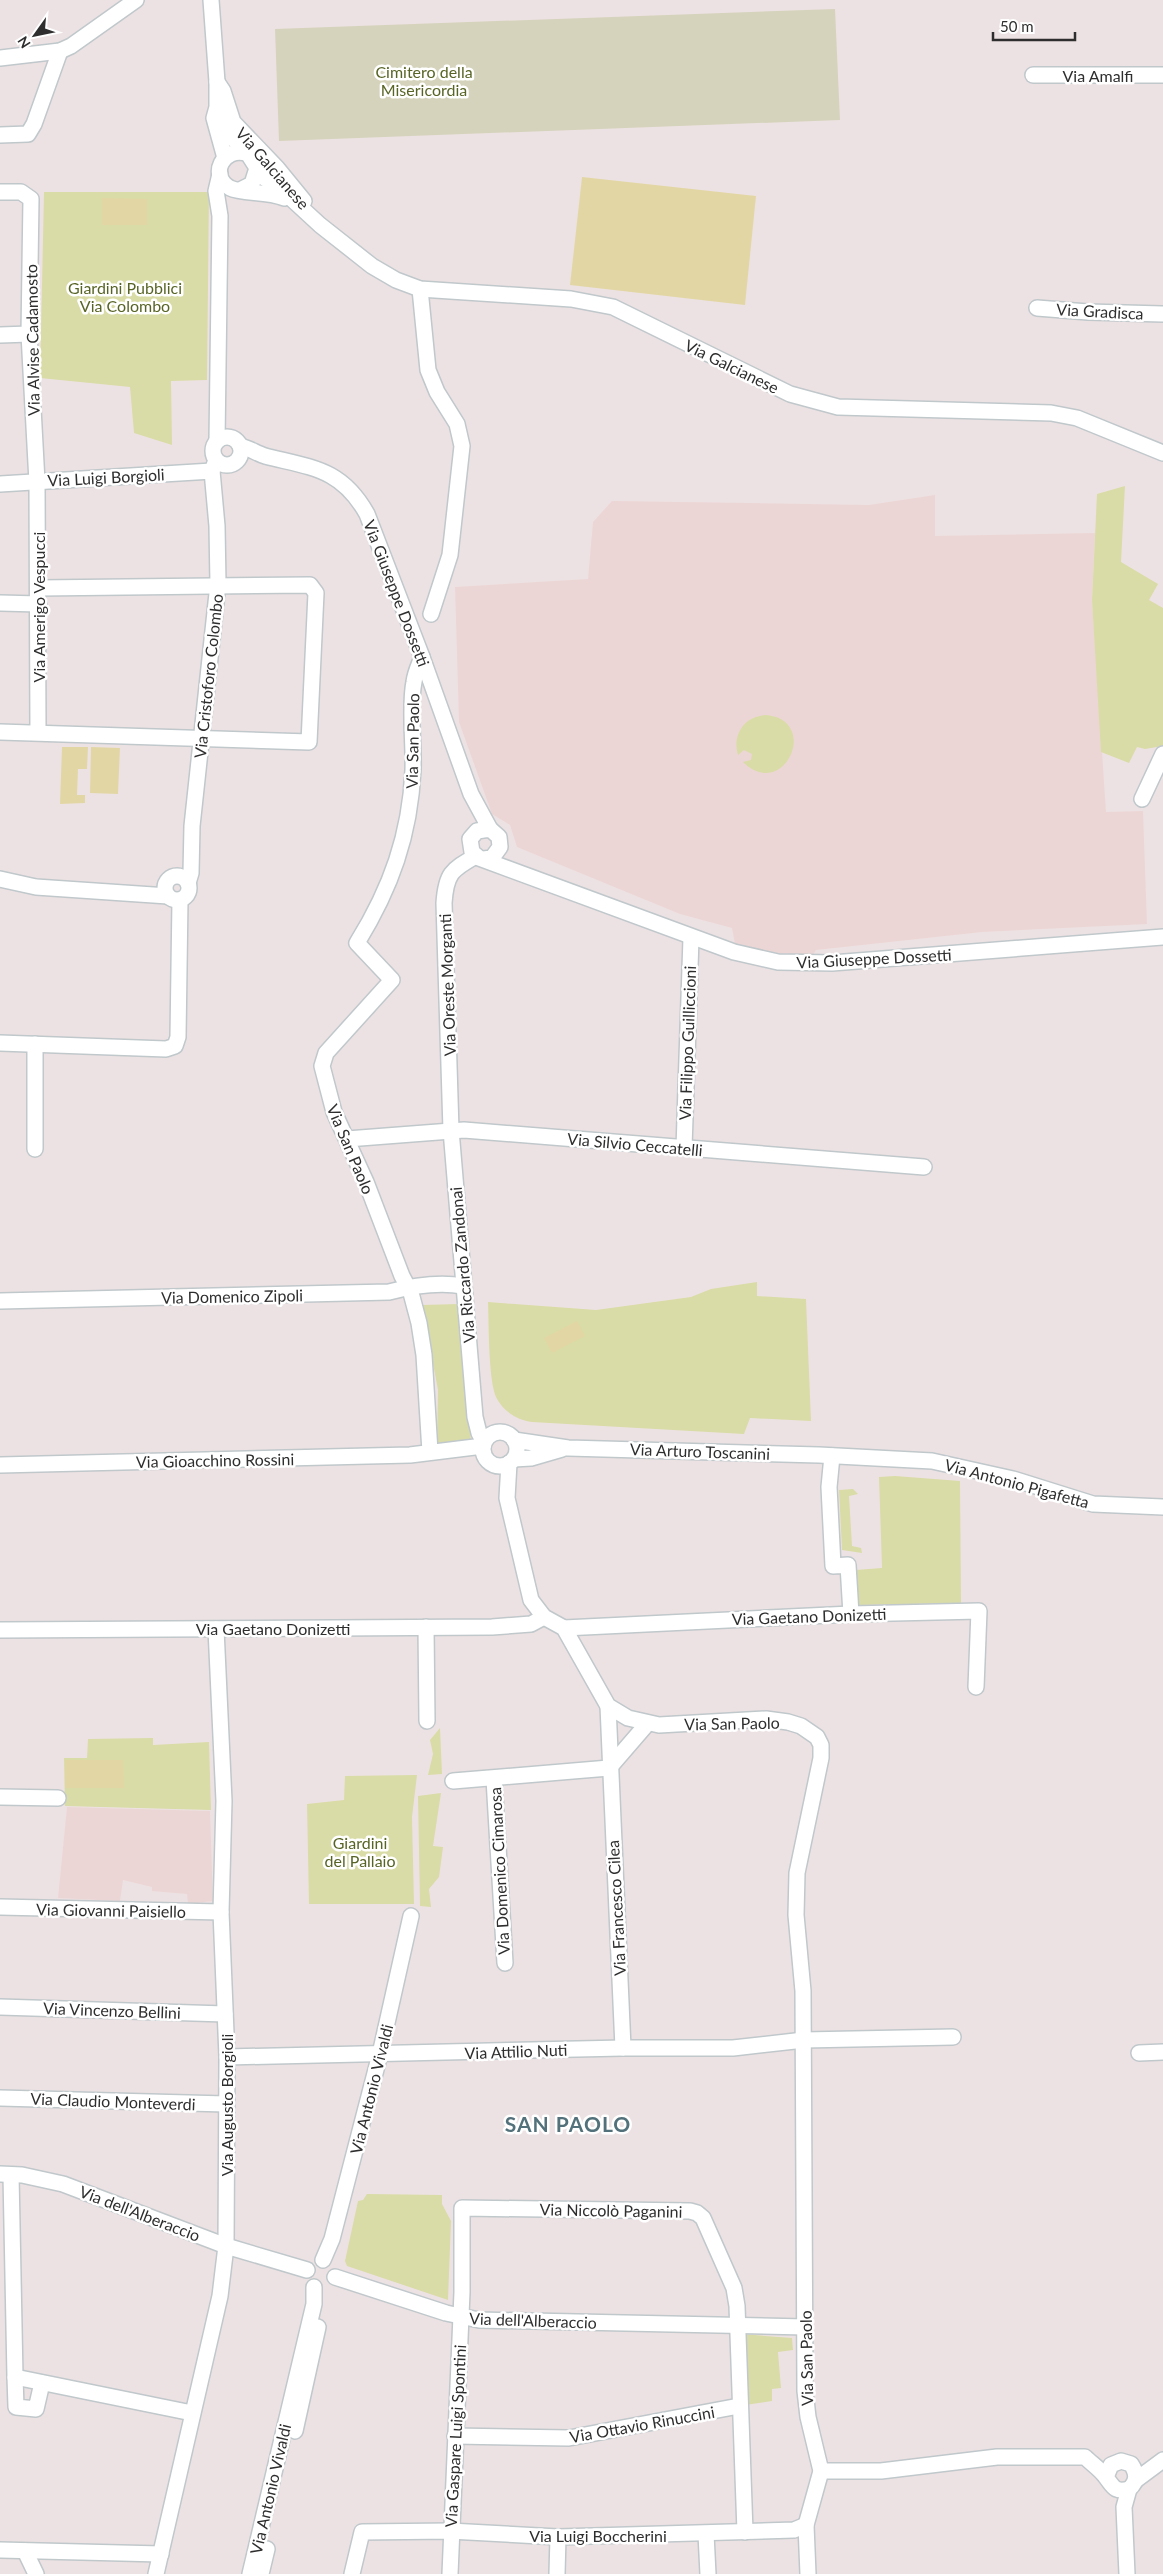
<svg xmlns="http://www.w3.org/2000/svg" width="1163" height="2574" font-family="Lato,sans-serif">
<rect width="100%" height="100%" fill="#ede2e3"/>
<!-- education -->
<g fill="#ecd6d5">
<polygon points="935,495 935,536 1095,533 1092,600 1106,812 1143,811 1147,924 982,932 816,950 813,955 764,952 735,944 732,928 680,914 517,847 510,825 492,814 459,722 455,587 588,579 593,522 612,501 869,505"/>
<polygon points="67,1807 210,1811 213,1901 188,1904 187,1894 152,1891 152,1887 123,1880 120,1901 58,1898"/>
</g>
<!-- green -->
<g fill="#d9dca6">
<polygon points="44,192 209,192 207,380 171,381 172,445 134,433 130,387 40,378"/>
<polygon points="1125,486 1121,562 1158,584 1149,600 1163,608 1163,746 1145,749 1137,747 1129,763 1101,752 1092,600 1097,494"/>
<path d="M766 715C821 720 784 802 743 762L751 760 752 754 744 750 738 755C732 735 744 716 766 715Z"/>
<path d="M757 1282V1296L806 1299 811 1421 750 1418 744 1434 532 1422C518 1420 505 1413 497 1399 488 1383 489 1323 488 1302L596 1310 691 1297 711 1289Z"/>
<polygon points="459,1304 471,1442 437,1443 438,1390 422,1305"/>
<polygon points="895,1476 960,1481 961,1603 859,1605 856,1570 882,1568 879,1477"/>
<polygon points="853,1489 858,1494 849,1496 852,1546 861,1548 862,1553 842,1550 839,1490"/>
<polygon points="440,1728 442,1774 428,1775 433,1754 430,1740"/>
<polygon points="153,1738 153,1745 209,1742 211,1810 65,1806 64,1758 87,1758 88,1739"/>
<polygon points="417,1775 412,1817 414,1904 309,1904 307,1804 344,1800 345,1776"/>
<polygon points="441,1793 433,1846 443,1847 439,1877 429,1889 431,1907 420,1906 418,1796"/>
<polygon points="367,2194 442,2195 442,2204 451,2221 448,2300 347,2266 345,2261 358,2201 363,2200"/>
<polygon points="741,2334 792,2338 793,2350 778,2352 781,2388 772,2389 772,2401 745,2405"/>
</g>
<!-- cemetery -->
<polygon fill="#d5d3bc" points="835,9 840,120 279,141 275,29"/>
<!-- pitch -->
<g fill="#e2d7a4">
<polygon points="582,177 756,196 745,305 570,285"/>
<polygon points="102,198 147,199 147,225 102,225"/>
<polygon points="62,747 88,747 87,769 78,769 77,795 85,795 85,803 60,804"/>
<polygon points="91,747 120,748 118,794 90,793"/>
<polygon points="577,1321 585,1336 552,1353 544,1338"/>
<polygon points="65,1760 123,1760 124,1788 65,1788"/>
</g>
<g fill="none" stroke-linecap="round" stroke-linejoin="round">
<defs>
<g id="minor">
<polyline points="211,0 217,82 217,107 214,118 225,158"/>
<polyline points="0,58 60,51 71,46 136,0"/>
<polyline points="1033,75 1163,75"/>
<polyline points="217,82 223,91 233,122 277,168 304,201"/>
<polyline points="221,118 231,136 248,154"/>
<polyline points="0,135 28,134 34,124 60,51"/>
<polyline points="257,173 282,190 320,225 372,266 396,280 420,289 571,299 613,307 790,394 838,407 1051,413 1077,418 1163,453"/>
<path d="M242 189 252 184 257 168 248 154C223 145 208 176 230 188 242 194 268 191 284 198"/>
<polyline points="0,192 21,192 31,199 29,334 37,482 38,732"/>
<polyline points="420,289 428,370 437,392 457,424 462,446 450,555 431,614"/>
<polyline points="1037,308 1088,312 1163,314"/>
<polyline points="0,335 29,334"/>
<circle cx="227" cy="451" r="14"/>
<polyline points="217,441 220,216 216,191 220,174"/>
<path d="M240 446C249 448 256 453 265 456 312 468 341 468 367 514L422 657 471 794 490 829"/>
<polyline points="0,484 212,471"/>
<polyline points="0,603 39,604"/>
<path d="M422 657C419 665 415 673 414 682 409 705 414 745 413 770 410 835 391 888 357 943L392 980 326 1053 322 1066 334 1112 366 1182 402 1276 411 1293 419 1323 424 1355 430 1452"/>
<polyline points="0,732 309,742 316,593 310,585 39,588"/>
<polyline points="1142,799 1163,754"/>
<path d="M476 856C451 870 446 874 444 903L451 1130 475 1417 479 1433 484 1442"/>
<polyline points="483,859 492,858 500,847 499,837 490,829 477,831 470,839 472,852 479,858 734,952 778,962 832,963 1163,937"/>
<circle cx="177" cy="888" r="12"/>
<polyline points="0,879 36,887 168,896"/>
<polyline points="188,883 191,873 192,826 218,584 217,526 212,471 216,460"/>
<polyline points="0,1043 166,1049 175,1046 178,1037 180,900"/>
<polyline points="347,1139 464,1130 924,1167"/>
<polyline points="684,1148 691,938"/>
<polyline points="35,1149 35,1044"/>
<path d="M0 1301 389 1292C412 1286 440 1282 463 1286"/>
<circle cx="500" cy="1449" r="17"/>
<polyline points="514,1440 568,1448 819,1455 932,1461 1013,1479 1093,1504 1163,1507"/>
<polyline points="832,1456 829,1487 833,1566 848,1565 851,1614"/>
<polyline points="514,1459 531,1458 562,1449"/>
<polyline points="509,1463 507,1498 531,1600 544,1617 564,1628 608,1706 628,1718 659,1725 766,1719 788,1722 801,1726 817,1737 821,1745 821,1758 797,1873 796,1915 803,1991 805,2391 808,2417 821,2471 806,2525 808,2574"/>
<polyline points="0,1465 410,1455 483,1446"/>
<polyline points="426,1627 427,1721"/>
<polyline points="564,1628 851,1614 979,1611 976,1687"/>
<polyline points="0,1630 492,1627 531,1624 544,1617"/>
<polyline points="608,1706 623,2048"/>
<polyline points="494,1779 505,1963"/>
<polyline points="453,1781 609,1768 647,1724"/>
<polyline points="0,1797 58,1798"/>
<polyline points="0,1907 221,1912"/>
<polyline points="0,2007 225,2014"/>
<polyline points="1139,2053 1163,2052"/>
<polyline points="227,2057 623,2048 733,2048 804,2040 953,2037"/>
<polyline points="0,2098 226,2104"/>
<polyline points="0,2174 22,2175 63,2184 226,2246 307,2270"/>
<polyline points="11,2175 15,2377 192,2413"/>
<polyline points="323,2260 332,2239 380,2054 411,1916"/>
<polyline points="335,2277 446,2313 479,2320 805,2327"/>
<polyline points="15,2377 16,2407 36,2409 42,2383"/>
<polyline points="295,2431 318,2327"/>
<polyline points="455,2436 569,2438 739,2406"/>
<path d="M821 2471H881L997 2457H1085C1091 2463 1100 2469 1105 2476 1113 2486 1114 2493 1129 2489 1138 2481 1137 2473 1131 2464L1121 2461 1111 2465 1106 2477"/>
<polyline points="1136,2480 1163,2460"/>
<polyline points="706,2534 708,2574"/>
<polyline points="0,2550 161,2554"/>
<polyline points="25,2551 36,2574"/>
<polyline points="156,2574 220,2296 226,2246 227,2057 221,1912 224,1801 216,1629"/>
<polyline points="250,2574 314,2304 314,2287"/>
<polyline points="261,2574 267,2549"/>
<polyline points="352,2574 362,2532 450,2531 558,2537 794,2530 806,2525"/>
<polyline points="450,2574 462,2292 462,2208 690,2211 697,2213 703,2218 734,2288 737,2306 745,2532"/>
<polyline points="557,2574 558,2537"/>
<polyline points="1127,2574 1124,2507 1129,2489"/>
</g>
</defs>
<!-- minor casing -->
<use href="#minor" stroke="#c0c8cb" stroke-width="18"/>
<!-- minor -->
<use href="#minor" stroke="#fff" stroke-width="15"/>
</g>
<g text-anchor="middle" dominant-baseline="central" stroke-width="5" stroke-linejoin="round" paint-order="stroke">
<!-- park labels -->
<g font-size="16" fill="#586425" stroke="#fff">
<text x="424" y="71">Cimitero della<tspan x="424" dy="18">Misericordia</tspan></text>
<text x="125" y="287">Giardini Pubblici<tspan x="125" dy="18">Via Colombo</tspan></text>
<text x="360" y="1842">Giardini<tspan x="360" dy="18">del Pallaio</tspan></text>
</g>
<!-- street labels -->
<g font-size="16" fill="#2e2e2e" stroke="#fff">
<text x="1098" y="75">Via Amalfi</text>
<text transform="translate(273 168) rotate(49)">Via Galcianese</text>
<text transform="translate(1100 311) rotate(3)">Via Gradisca</text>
<text transform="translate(32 340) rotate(-91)">Via Alvise Cadamosto</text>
<text transform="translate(732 366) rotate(26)">Via Galcianese</text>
<text transform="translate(106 477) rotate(-3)">Via Luigi Borgioli</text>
<text transform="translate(397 593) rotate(69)">Via Giuseppe Dossetti</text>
<text transform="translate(38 607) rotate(-90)">Via Amerigo Vespucci</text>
<text transform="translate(208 676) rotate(-84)">Via Cristoforo Colombo</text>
<text transform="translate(412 741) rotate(-89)">Via San Paolo</text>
<text transform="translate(874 958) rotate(-3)">Via Giuseppe Dossetti</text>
<text transform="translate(447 985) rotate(-92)">Via Oreste Morganti</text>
<text transform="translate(687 1043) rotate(-88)">Via Filippo Guilliccioni</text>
<text transform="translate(635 1144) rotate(5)">Via Silvio Ceccatelli</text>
<text transform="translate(351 1149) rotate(67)">Via San Paolo</text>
<text transform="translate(462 1265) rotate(-95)">Via Riccardo Zandonai</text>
<text transform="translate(232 1296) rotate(-1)">Via Domenico Zipoli</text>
<text transform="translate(700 1451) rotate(2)">Via Arturo Toscanini</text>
<text transform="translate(215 1460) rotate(-1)">Via Gioacchino Rossini</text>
<text transform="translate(1017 1483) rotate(15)">Via Antonio Pigafetta</text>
<text transform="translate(809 1616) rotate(-2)">Via Gaetano Donizetti</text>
<text x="273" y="1628">Via Gaetano Donizetti</text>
<text transform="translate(732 1723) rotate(-1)">Via San Paolo</text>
<text transform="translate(499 1871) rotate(-93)">Via Domenico Cimarosa</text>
<text transform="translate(616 1908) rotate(-93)">Via Francesco Cilea</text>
<text transform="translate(111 1910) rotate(1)">Via Giovanni Paisiello</text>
<text transform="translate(112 2010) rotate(2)">Via Vincenzo Bellini</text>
<text transform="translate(516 2051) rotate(-2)">Via Attilio Nuti</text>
<text transform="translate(371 2089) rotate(-76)">Via Antonio Vivaldi</text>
<text transform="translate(113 2101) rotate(2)">Via Claudio Monteverdi</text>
<text transform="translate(226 2105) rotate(-90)">Via Augusto Borgioli</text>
<text transform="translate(611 2210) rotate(1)">Via Niccolò Paganini</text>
<text transform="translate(140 2213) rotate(21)">Via dell'Alberaccio</text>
<text transform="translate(533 2320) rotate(2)">Via dell'Alberaccio</text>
<text transform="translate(806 2358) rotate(-91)">Via San Paolo</text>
<text transform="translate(642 2424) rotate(-10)">Via Ottavio Rinuccini</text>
<text transform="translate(455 2436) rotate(-87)">Via Gaspare Luigi Spontini</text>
<text transform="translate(270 2489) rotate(-77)">Via Antonio Vivaldi</text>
<text x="598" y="2535">Via Luigi Boccherini</text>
</g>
<!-- district labels -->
<g font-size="21" font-weight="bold" letter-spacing="1" fill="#53717a" stroke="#fff">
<text x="568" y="2123">SAN PAOLO</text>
</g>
</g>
<!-- north arrow -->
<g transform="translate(35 35) rotate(237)" stroke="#ffffff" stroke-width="4" paint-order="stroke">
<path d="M0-4L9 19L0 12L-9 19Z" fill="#2e2e2e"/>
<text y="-8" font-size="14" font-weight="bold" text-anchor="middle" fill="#2e2e2e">N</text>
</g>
<!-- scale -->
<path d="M993 32v8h82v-8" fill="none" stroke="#2e2e2e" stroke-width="2.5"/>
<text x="1000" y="32" font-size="15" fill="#2e2e2e" stroke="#ffffff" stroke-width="4" paint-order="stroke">50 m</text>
</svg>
